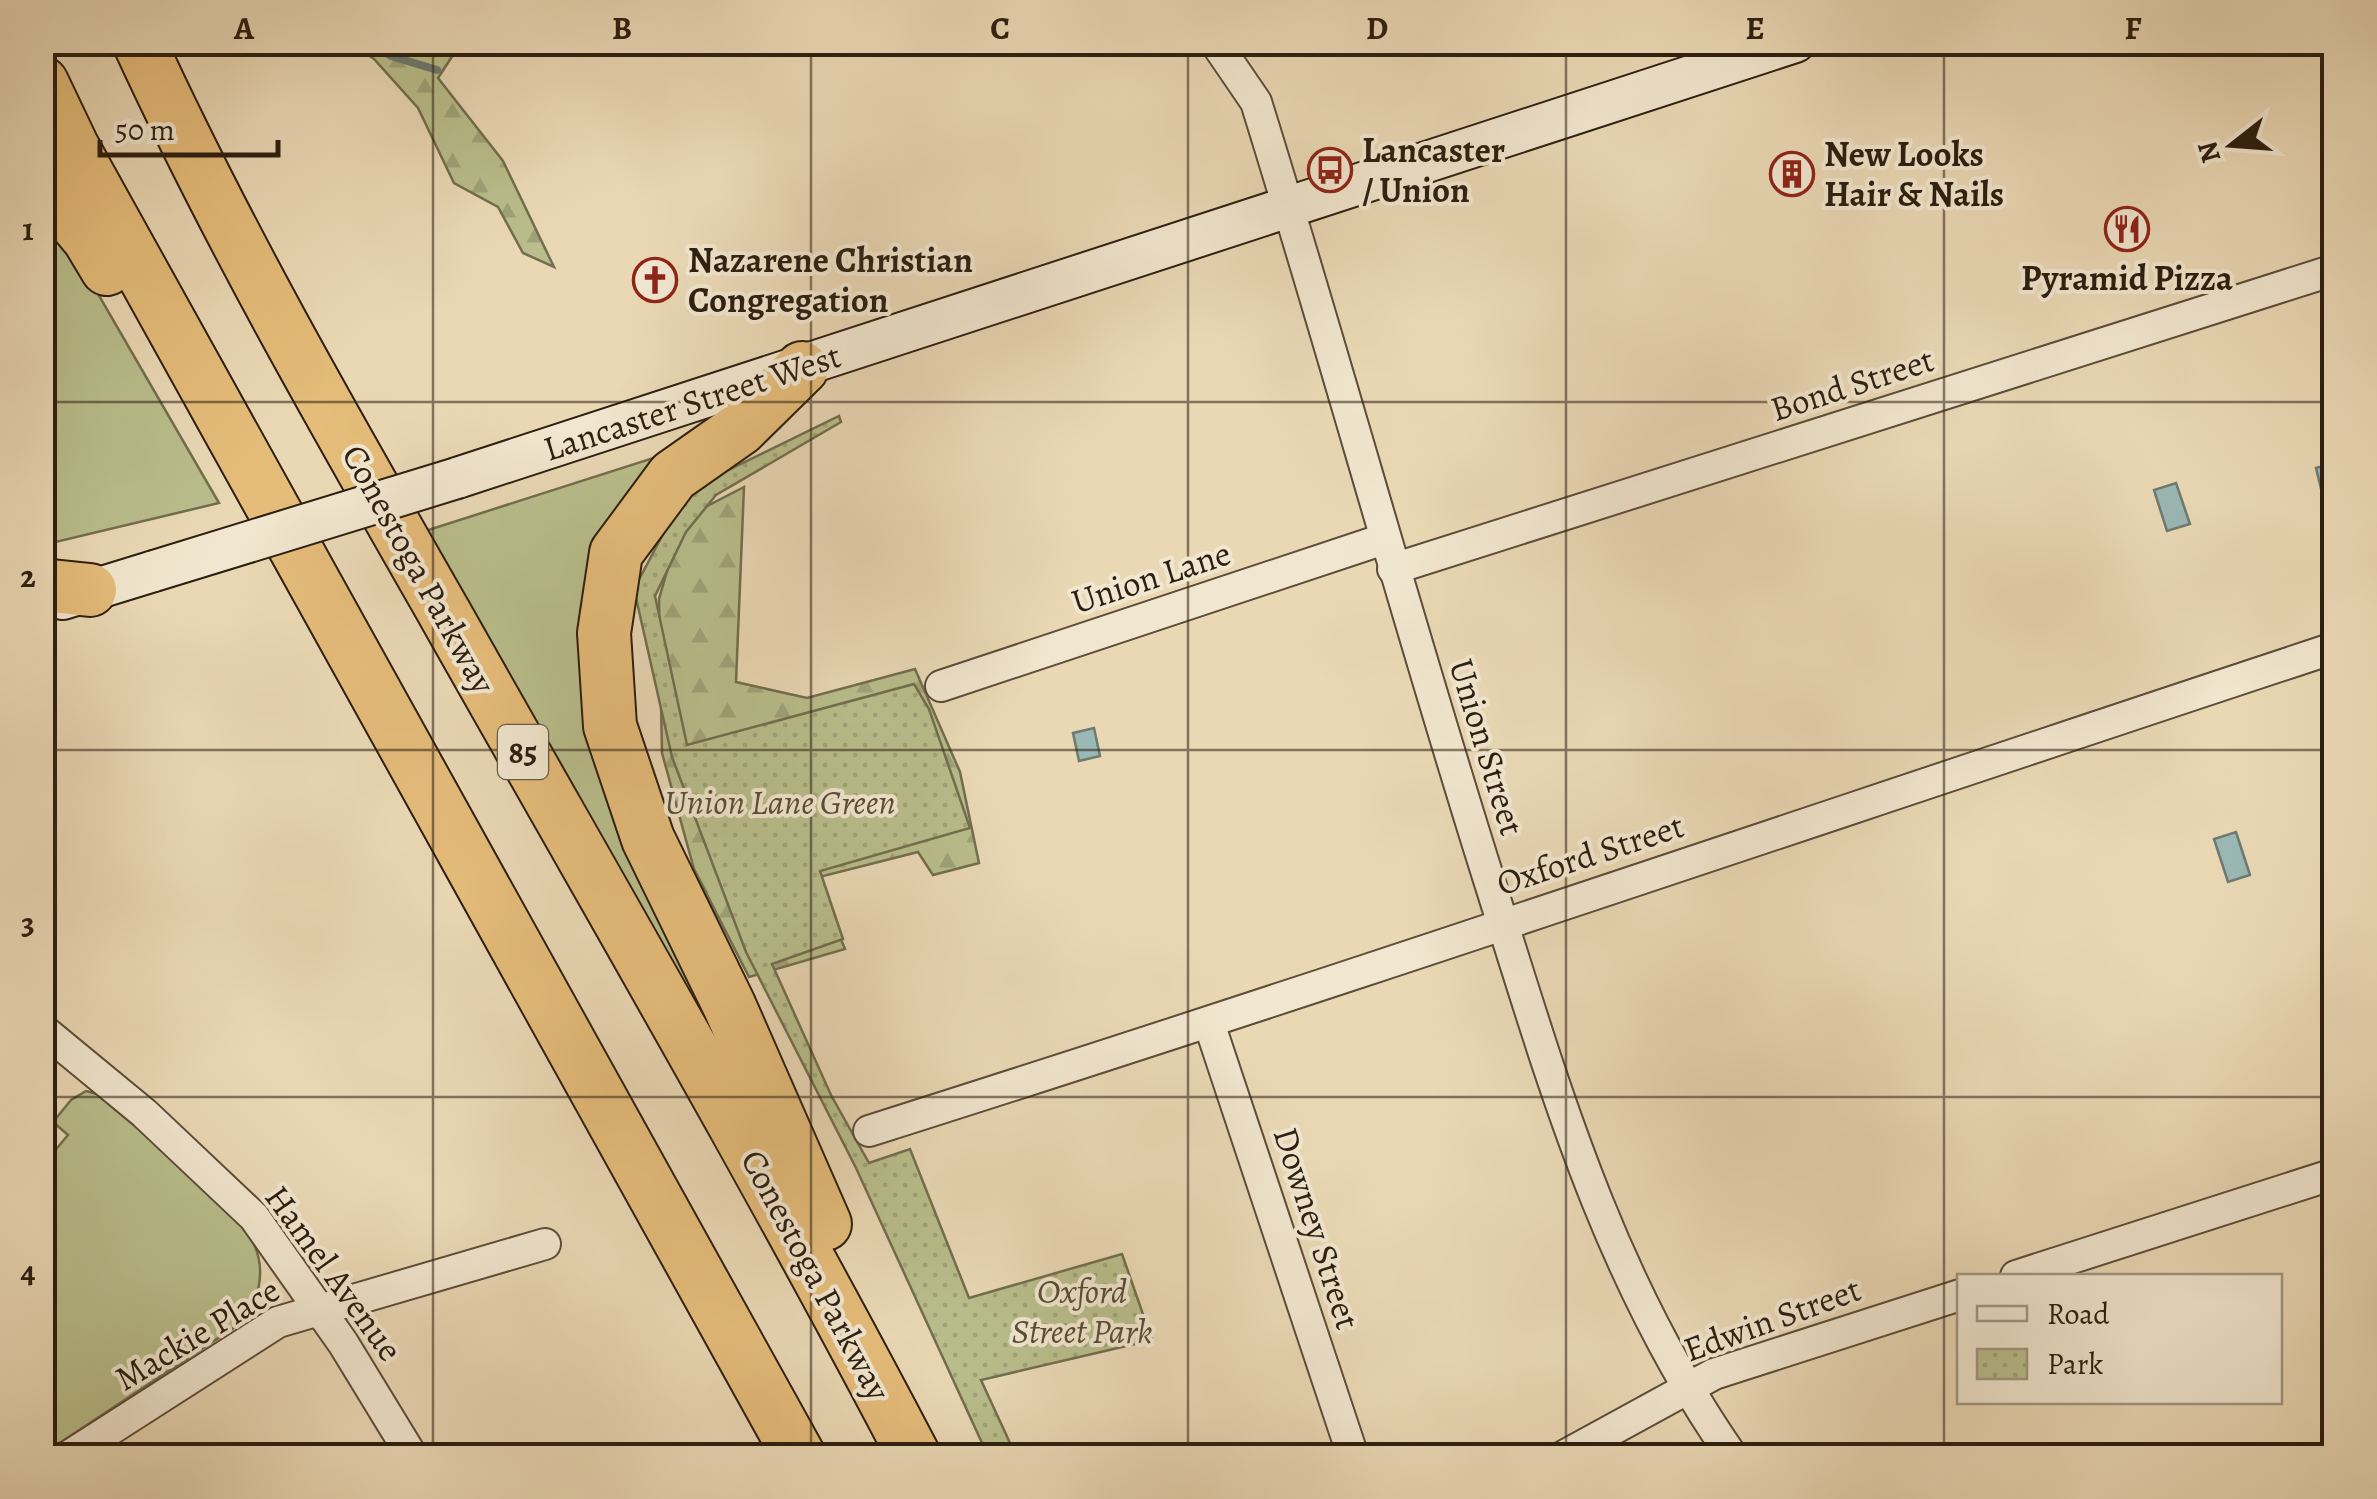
<svg xmlns="http://www.w3.org/2000/svg" width="2377" height="1499" font-family="Alegreya,serif">
<defs>
<pattern id="forest-firs" width="22" height="20" patternUnits="userSpaceOnUse" patternTransform="scale(2.5)"><rect width="22" height="20" fill="#b9be8c"/><path d="M5 1l3.5 6h-7zM16 11l3.5 6h-7z" fill="#9fa378"/></pattern>
<pattern id="park-dots" width="8" height="8" patternUnits="userSpaceOnUse" patternTransform="scale(2.5)"><rect width="8" height="8" fill="#b9be8c"/><path d="M2 2h.1M6 6h.1" fill="none" stroke="#9fa378" stroke-width="1.8" stroke-linecap="round"/></pattern>
</defs>
<rect width="100%" height="100%" fill="#ead8b5"/>
<filter id="stains"><feTurbulence type="fractalNoise" baseFrequency=".002" numOctaves="4"/><feColorMatrix values="0 0 0 0 .2 0 0 0 0 .09 0 0 0 0 .02 0 0 0 .5 -.17"/></filter>
<radialGradient id="worn" r=".72"><stop offset=".6" stop-color="#630" stop-opacity="0"/><stop offset="1" stop-color="#630" stop-opacity=".3"/></radialGradient>
<!-- green -->
<g fill="#b9be8c" stroke="#726e4e" stroke-width="2.5">
<polygon points="42,214 68,242 219,503 43,545"/>
<polygon points="672,452 583,635 749,1093 738,1102 419,533"/>
<path d="M86 1091 97 1094C140 1132 225 1193 252 1240 267 1269 260 1296 244 1321L43 1454V1165L68 1135 53 1122 71 1100Z"/>
</g>
<!-- forest -->
<g fill="url(#forest-firs)" stroke="#726e4e" stroke-width="2.5">
<polygon points="350,43 461,43 438,78 503,161 554,267 523,253 498,207 454,183 418,108 374,59"/>
<polygon points="744,487 736,682 807,698 915,669 960,772 979,863 933,875 918,852 815,878 845,949 749,977 694,869 662,753 659,599 682,519"/>
</g>
<!-- park -->
<polygon fill="url(#park-dots)" stroke="#726e4e" stroke-width="2.5" points="839,416 841,422 716,495 686,532 655,596 687,745 914,684 929,709 970,828 820,871 843,939 772,964 831,1095 869,1163 910,1149 969,1298 1122,1254 1152,1340 981,1380 1016,1456 988,1456 856,1168 746,952 672,757 634,589 669,523 700,484"/>
<!-- water -->
<g fill="#9ab8b4" stroke="#6e7a72" stroke-width="2.5">
<polygon points="2334,463 2334,494 2323,497 2316,468"/>
<polygon points="2176,483 2190,524 2167,531 2154,490"/>
<polygon points="1094,728 1100,756 1079,761 1073,733"/>
<polygon points="2236,832 2250,875 2228,882 2214,839"/>
</g>
<g fill="none" stroke-linecap="round" stroke-linejoin="round">
<!-- stream -->
<polyline stroke="#6e7a72" stroke-width="8" points="370,42 391,56 437,70"/>
<defs>
<g id="street">
<path d="M1215 42 1256 102C1337 362 1408 624 1490 883 1554 1086 1608 1278 1732 1456"/>
<polyline points="1393,569 2334,270"/>
<polyline points="941,686 1384,539"/>
<polyline points="1209,1023 1353,1456"/>
<polyline points="42,1029 144,1113 254,1217 343,1343 412,1456"/>
<path d="M869 1131C1359 976 1846 809 2334 648"/>
<polyline points="2016,1276 2334,1174"/>
<polyline points="69,1456 278,1322 545,1244"/>
<polyline points="1564,1456 1714,1374 1960,1295"/>
</g>
<g id="secondary">
<polyline points="457,478 1795,42"/>
<polyline points="63,599 154,571"/>
</g>
<g id="highway">
<path d="M139 42C229 238 338 427 445 614 603 894 765 1171 914 1456"/>
<polyline points="42,83 72,146 799,1456"/>
<polyline points="42,182 89,239 107,269"/>
<polyline points="802,368 740,429 673,476 616,553 604,633 610,726 648,839 729,1005 825,1224"/>
<polyline points="42,585 90,590"/>
</g>
</defs>
<!-- street casing -->
<use href="#street" stroke="#5c4c39" stroke-width="34"/>
<!-- secondary casing -->
<use href="#secondary" stroke="#2c1e10" stroke-width="44"/>
<!-- highway casing -->
<use href="#highway" stroke="#2c1e10" stroke-width="56"/>
<!-- street -->
<use href="#street" stroke="#f1e6cf" stroke-width="30"/>
<!-- secondary -->
<use href="#secondary" stroke="#f1e6cf" stroke-width="40"/>
<!-- highway -->
<use href="#highway" stroke="#e5bc7a" stroke-width="52"/>
<defs>
<polyline id="secondary-bridge" points="154,571 457,478"/>
</defs>
<!-- secondary-bridge casing -->
<use href="#secondary-bridge" stroke="#2c1e10" stroke-width="44" stroke-linecap="butt"/>
<!-- secondary-bridge -->
<use href="#secondary-bridge" stroke="#f1e6cf" stroke-width="40"/>
</g>
<!-- grid -->
<path fill="none" stroke="#2c1e10" stroke-width="2.5" stroke-opacity="0.55" d="M433 42V1456M811 42V1456M1188 42V1456M1566 42V1456M1944 42V1456M42 402H2334M42 750H2334M42 1097H2334"/>
<!-- icons -->
<defs>
<symbol id="bus-ring" viewBox="-11 -11 22 22"><circle r="9.5" fill="#f1e6cf" stroke="#8f2418" stroke-width="1.5"/><path d="M-5-6H5V4H4V6H2V4H-2V6H-4V4H-5ZM-3.5-4V0h7V-4ZM-3.5 1.2v1.5H-2V1.2ZM2 1.2v1.5H3.5V1.2Z" fill="#8f2418"/></symbol>
<symbol id="building-ring" viewBox="-11 -11 22 22"><circle r="9.5" fill="#f1e6cf" stroke="#8f2418" stroke-width="1.5"/><path d="M-4-6H4V6H1V3H-1V6H-4ZM-2.5-4.3h1.7v1.8h-1.7ZM.8-4.3h1.7v1.8H.8ZM-2.5-1h1.7V.8h-1.7ZM.8-1h1.7V.8H.8Z" fill="#8f2418"/></symbol>
<symbol id="restaurant-ring" viewBox="-11 -11 22 22"><circle r="9.5" fill="#f1e6cf" stroke="#8f2418" stroke-width="1.5"/><path d="M-5-6h1v4h1v-4h1v4h1v-4h1v5L-1.5 .5V6h-2V.5L-5-1ZM5-6V6H3V1.5H1.5Q1.5-4 5-6Z" fill="#8f2418"/></symbol>
<symbol id="church-ring" viewBox="-11 -11 22 22"><circle r="9.5" fill="#f1e6cf" stroke="#8f2418" stroke-width="1.5"/><path d="M-1.2-6h2.4v3.5h3.3v2.4h-3.3V6h-2.4V-.1h-3.3v-2.4h3.3Z" fill="#8f2418"/></symbol>
</defs>
<g fill-rule="evenodd">
<use href="#bus-ring" x="1305" y="145" width="50" height="50"/>
<use href="#building-ring" x="1767" y="149" width="50" height="50"/>
<use href="#restaurant-ring" x="2102" y="204" width="50" height="50"/>
<use href="#church-ring" x="630" y="255" width="50" height="50"/>
</g>
<g text-anchor="middle" dominant-baseline="central" stroke-width="8" stroke-linejoin="round" paint-order="stroke">
<!-- shield labels -->
<rect fill="#f1e6cf" stroke="#675a49" stroke-width="2.5" x="498" y="725" width="50" height="54" rx="8"/>
<g font-size="32" font-weight="bold" fill="#2c1e10">
<text x="523" y="752">85</text>
</g>
<!-- poi labels -->
<g font-size="35" font-weight="bold" fill="#2c1e10" stroke="#f1e6cf" text-anchor="start">
<text x="1362" y="150">Lancaster<tspan x="1362" dy="40">/ Union</tspan></text>
<text x="1824" y="154">New Looks<tspan x="1824" dy="40">Hair &amp; Nails</tspan></text>
<text x="688" y="260">Nazarene Christian<tspan x="688" dy="40">Congregation</tspan></text>
<text x="2127" y="278" text-anchor="middle">Pyramid Pizza</text>
</g>
<!-- street labels -->
<g font-size="35" fill="#2c1e10" stroke="#f1e6cf">
<text transform="translate(1852 384) rotate(-18)">Bond Street</text>
<text transform="translate(692 402) rotate(-18)">Lancaster Street West</text>
<text transform="translate(419 569) rotate(61)">Conestoga Parkway</text>
<text transform="translate(1151 577) rotate(-18)">Union Lane</text>
<text transform="translate(1487 747) rotate(73)">Union Street</text>
<text transform="translate(1590 854) rotate(-18)">Oxford Street</text>
<text transform="translate(1317 1228) rotate(72)">Downey Street</text>
<text transform="translate(334 1273) rotate(54)">Hamel Avenue</text>
<text transform="translate(816 1275) rotate(62)">Conestoga Parkway</text>
<text transform="translate(1772 1319) rotate(-20)">Edwin Street</text>
<text transform="translate(197 1334) rotate(-31)">Mackie Place</text>
</g>
<!-- park labels -->
<g font-size="35" font-style="italic" fill="#564e35" stroke="#f1e6cf">
<text x="780" y="802">Union Lane Green</text>
<text x="1082" y="1291">Oxford<tspan x="1082" dy="40">Street Park</tspan></text>
</g>
</g>
<!-- margin -->
<rect width="2377" height="1499" fill="none" stroke="#ead8b5" stroke-width="110"/>
<!-- legend -->
<rect x="1957" y="1274" width="325" height="130" fill="#f1e6cf" stroke="#a29683" stroke-width="2.5"/>
<rect x="1977" y="1306" width="50" height="15" fill="#f1e6cf" stroke="#a29683" stroke-width="2.5"/>
<text x="2047" y="1324" font-size="30" fill="#2c1e10">Road</text>
<rect x="1977" y="1349" width="50" height="30" fill="url(#park-dots)" stroke="#a29683" stroke-width="2.5"/>
<text x="2047" y="1374" font-size="30" fill="#2c1e10">Park</text>
<!-- north arrow -->
<g transform="translate(2232 145) rotate(253)" stroke="#f1e6cf" stroke-width="8" paint-order="stroke">
<path d="M0-8L18 38L0 25L-18 38Z" fill="#2c1e10"/>
<text y="-15" font-size="28" font-weight="bold" text-anchor="middle" fill="#2c1e10">N</text>
</g>
<!-- scale -->
<path d="M100 140v15h178v-15" fill="none" stroke="#2c1e10" stroke-width="5"/>
<text x="115" y="140" font-size="30" fill="#2c1e10" stroke="#f1e6cf" stroke-width="8" paint-order="stroke">50 m</text>
<rect x="55" y="55" width="2267" height="1389" fill="none" stroke="#2c1e10" stroke-width="4"/>
<g font-size="32" text-anchor="middle" font-weight="bold" fill="#2c1e10">
<text x="244" y="39">A</text>
<text x="622" y="39">B</text>
<text x="1000" y="39">C</text>
<text x="1377" y="39">D</text>
<text x="1755" y="39">E</text>
<text x="2133" y="39">F</text>
<text x="28" y="240">1</text>
<text x="28" y="587">2</text>
<text x="28" y="934">3</text>
<text x="28" y="1282">4</text>
</g>
<rect width="100%" height="100%" filter="url(#stains)"/>
<rect width="100%" height="100%" fill="url(#worn)"/>
</svg>
